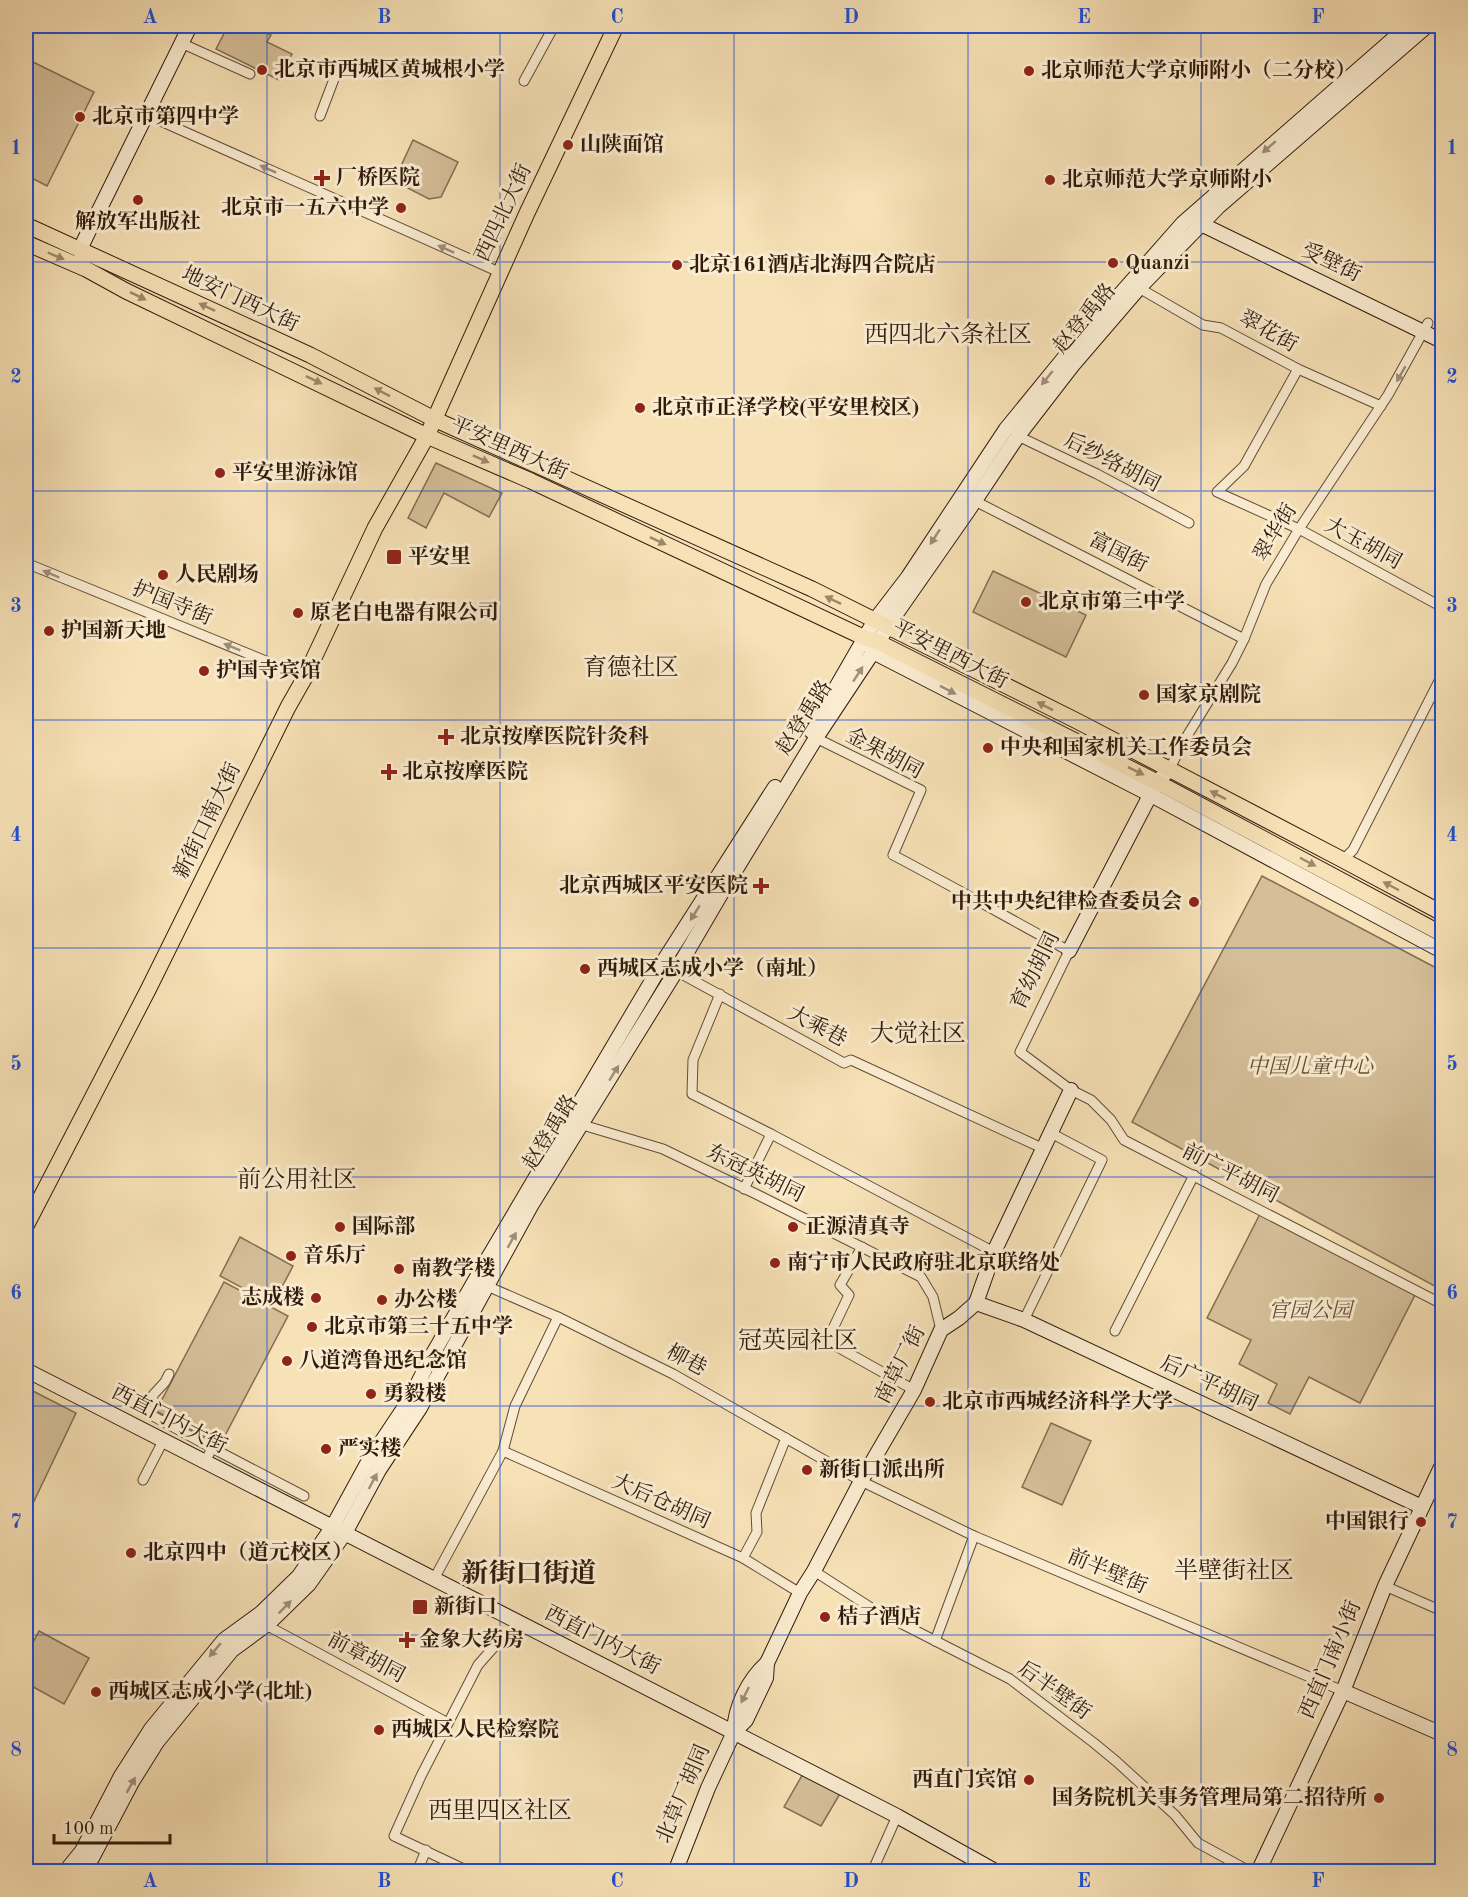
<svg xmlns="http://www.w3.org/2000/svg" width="1468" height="1897" font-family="'Old Standard TT','Noto Serif SC',serif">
<rect width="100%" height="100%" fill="#f7e1b6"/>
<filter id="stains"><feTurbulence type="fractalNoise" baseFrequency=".00333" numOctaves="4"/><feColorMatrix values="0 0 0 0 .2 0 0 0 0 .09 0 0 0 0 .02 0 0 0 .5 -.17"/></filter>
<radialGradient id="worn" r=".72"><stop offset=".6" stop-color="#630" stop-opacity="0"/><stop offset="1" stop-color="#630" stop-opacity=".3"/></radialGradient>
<!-- green -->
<g fill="#d5bf99" stroke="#836d53" stroke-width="1.5">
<polygon points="228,26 252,26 271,35 267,42 292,54 279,80 216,49"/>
<polygon points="33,62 94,92 47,186 26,175 26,76"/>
<polygon points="413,140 458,162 441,197 429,199 394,181"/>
<polygon points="436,463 502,493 489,517 444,493 426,528 408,518"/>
<polygon points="993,571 1086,615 1066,657 973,612"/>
<polygon points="1262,876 1442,971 1442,1290 1132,1122"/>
<polygon points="1261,1212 1417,1291 1360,1403 1309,1377 1290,1414 1268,1403 1277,1384 1239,1364 1251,1340 1207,1318"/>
<polygon points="240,1237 293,1266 273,1304 220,1276"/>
<polygon points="224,1282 288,1316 220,1445 156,1411"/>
<polygon points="31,1390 76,1413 26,1518 26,1400"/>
<polygon points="1051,1423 1091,1441 1062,1505 1022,1487"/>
<polygon points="39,1631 89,1658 64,1704 26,1683 26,1656"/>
<polygon points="804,1772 841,1792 821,1826 784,1807"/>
</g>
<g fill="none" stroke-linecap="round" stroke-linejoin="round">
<defs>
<g id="street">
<polyline points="181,43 250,74"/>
<polyline points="524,81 554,26"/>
<polyline points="147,115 499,272"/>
<polyline points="320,116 334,79"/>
<polyline points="1139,288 1203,325 1221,328 1298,369 1381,406"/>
<polyline points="1298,369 1244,466 1217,492 1299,529 1442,607"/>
<polyline points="1018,436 1097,474 1189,523"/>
<polyline points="975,501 1244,639"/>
<polyline points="26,563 305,677"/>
<path d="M816 738 921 790 893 855C952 886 1010 919 1069 951L1020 1052 1071 1090 1091 1100 1111 1120 1124 1140 1442 1304"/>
<polyline points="1169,770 1184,741 1232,663 1244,639 1266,584 1299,529 1388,395 1428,323"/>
<polyline points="1343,860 1353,850 1442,675"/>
<polyline points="676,971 844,1063 851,1060 1042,1148"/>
<polyline points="720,994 693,1060 692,1094 771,1134 744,1189"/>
<polyline points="576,1123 663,1149 758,1195 921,1277 933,1297 941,1330"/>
<polyline points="771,1134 994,1252"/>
<polyline points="862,1247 840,1285 849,1295 827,1341 914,1390"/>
<polyline points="487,1286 558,1317 673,1374 861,1481 974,1536 1343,1691"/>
<polyline points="1024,1320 1102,1160 1049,1132"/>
<polyline points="1115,1331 1194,1175"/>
<polyline points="169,1374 165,1382 153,1395 151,1415 212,1448"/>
<polyline points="503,1451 743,1558 800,1593"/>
<polyline points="205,1462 212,1448 304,1496"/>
<polyline points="143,1480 163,1441"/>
<polyline points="743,1558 757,1532 756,1513 786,1438"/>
<polyline points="814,1571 873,1609 1010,1679 1094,1743 1117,1762 1175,1815 1198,1843 1251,1872"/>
<polyline points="434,1579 503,1451 515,1406 558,1317"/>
<polyline points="1385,1586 1442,1611"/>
<polyline points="266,1625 448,1723"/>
<polyline points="935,1641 974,1536"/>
<polyline points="417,1872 426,1850"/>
<polyline points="470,1872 394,1836 421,1776 478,1665 501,1639 526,1626"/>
<polyline points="872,1872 897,1816"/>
</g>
<g id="secondary">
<polyline points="1201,224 1442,341"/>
<polyline points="83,258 80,249 190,26"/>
<polyline points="869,645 873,652 1151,795 1442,951"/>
<polyline points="811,731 875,620 908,577 1006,429 1064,358 1183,223 1408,26"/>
<polyline points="1069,951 1157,782 1169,770"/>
<polyline points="976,1303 1024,1320 1422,1507"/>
<polyline points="26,1370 897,1816 997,1872"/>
<polyline points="1343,1691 1442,1734"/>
<path d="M734 1732C735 1707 748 1680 767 1663"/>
<polyline points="65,1872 82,1851 121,1776 151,1729 224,1640 261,1613 299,1576 333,1526 368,1462 410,1399 430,1359 481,1270 663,962 775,787"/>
<polyline points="81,1872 92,1858 132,1782 157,1742 232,1650 269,1623 309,1584 345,1533 379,1470 420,1408 532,1204 676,971 721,894 816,738 873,652 887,627 968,511 1018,436 1072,366 1139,288 1218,207 1427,26"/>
<polyline points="675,1872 708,1788 734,1732 746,1720 766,1678 767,1663 800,1593 814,1571 861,1481 914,1390 941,1330 959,1318 976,1303 994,1252 1071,1090"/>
<polyline points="1258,1872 1343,1691 1385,1586 1442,1465"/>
</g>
<g id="primary">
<polyline points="26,225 310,355 434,419 812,589 1077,721 1343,860 1442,913"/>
<polyline points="26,243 86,269 126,291 427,436 531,481 865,638 878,642 1157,782 1442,934"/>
<polyline points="26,1226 148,990 288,707 305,677 375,528 427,436 527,213 616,26"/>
</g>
</defs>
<!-- street casing -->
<use href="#street" stroke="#624c37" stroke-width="11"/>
<!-- secondary casing -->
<use href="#secondary" stroke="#311b0d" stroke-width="16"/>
<!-- primary casing -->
<use href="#primary" stroke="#311b0d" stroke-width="17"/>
<!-- street -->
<use href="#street" stroke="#faecd0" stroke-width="9"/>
<!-- secondary -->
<use href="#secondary" stroke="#faecd0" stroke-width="14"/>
<!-- primary -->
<use href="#primary" stroke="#f7e1b6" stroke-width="15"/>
</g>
<!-- one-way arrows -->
<defs><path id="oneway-solid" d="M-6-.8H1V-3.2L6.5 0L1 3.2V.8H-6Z" transform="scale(1.5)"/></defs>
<g fill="#a08e78">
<use href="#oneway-solid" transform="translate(1269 147) rotate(139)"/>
<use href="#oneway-solid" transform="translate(268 169) rotate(-156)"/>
<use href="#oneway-solid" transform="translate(446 249) rotate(-156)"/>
<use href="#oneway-solid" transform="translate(1401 374) rotate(120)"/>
<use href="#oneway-solid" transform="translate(1047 378) rotate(129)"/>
<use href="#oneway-solid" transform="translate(935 537) rotate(123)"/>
<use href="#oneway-solid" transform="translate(51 574) rotate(-157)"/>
<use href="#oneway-solid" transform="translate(232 647) rotate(-158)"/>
<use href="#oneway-solid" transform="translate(858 674) rotate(-57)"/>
<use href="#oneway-solid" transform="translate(948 690) rotate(27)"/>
<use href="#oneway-solid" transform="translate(695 913) rotate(122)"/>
<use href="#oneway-solid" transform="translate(614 1073) rotate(-58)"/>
<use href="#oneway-solid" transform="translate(512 1240) rotate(-61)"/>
<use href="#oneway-solid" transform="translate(373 1481) rotate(-62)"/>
<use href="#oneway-solid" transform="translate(285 1607) rotate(-45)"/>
<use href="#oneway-solid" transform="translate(215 1650) rotate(130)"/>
<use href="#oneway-solid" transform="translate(745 1695) rotate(116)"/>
<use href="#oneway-solid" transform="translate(131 1785) rotate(-61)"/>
</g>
<g fill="#9e886a">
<use href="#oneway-solid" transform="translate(56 256) rotate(23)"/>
<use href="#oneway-solid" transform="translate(138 296) rotate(26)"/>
<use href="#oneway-solid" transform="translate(207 307) rotate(-155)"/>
<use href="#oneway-solid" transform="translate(314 380) rotate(26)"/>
<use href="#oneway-solid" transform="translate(382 392) rotate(-153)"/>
<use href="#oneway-solid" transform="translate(481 459) rotate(24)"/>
<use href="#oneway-solid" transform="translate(658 541) rotate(25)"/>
<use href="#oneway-solid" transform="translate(833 600) rotate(-154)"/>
<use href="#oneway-solid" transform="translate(1045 706) rotate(-153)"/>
<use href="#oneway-solid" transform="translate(1136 771) rotate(26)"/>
<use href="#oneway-solid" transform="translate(1218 795) rotate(-153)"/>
<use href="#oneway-solid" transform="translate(1308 862) rotate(28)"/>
<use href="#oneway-solid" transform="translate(1391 886) rotate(-152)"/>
</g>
<!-- grid -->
<path fill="none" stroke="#1d4ed8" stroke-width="1.5" stroke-opacity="0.55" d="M267 26V1872M500 26V1872M734 26V1872M968 26V1872M1201 26V1872M26 262H1442M26 491H1442M26 720H1442M26 948H1442M26 1177H1442M26 1406H1442M26 1635H1442"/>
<!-- markers -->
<g fill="#8f2418" stroke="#faecd0" stroke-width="2">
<circle cx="262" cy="70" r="6"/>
<circle cx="1029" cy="71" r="6"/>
<circle cx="80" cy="117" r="6"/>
<circle cx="568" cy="145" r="6"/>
<path d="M319 169h6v6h6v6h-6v6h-6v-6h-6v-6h6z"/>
<circle cx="1050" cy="180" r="6"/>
<circle cx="138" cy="200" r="6"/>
<circle cx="401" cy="208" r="6"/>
<circle cx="1113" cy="263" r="6"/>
<circle cx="677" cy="265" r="6"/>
<circle cx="640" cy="408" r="6"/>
<circle cx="220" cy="473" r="6"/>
<rect x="386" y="549" width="16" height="16" rx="3"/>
<circle cx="163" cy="575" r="6"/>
<circle cx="1026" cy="602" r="6"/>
<circle cx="298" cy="613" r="6"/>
<circle cx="49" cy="631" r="6"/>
<circle cx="204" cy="671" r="6"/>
<circle cx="1144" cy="695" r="6"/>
<path d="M443 728h6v6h6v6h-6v6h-6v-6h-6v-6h6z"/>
<circle cx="988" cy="748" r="6"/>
<path d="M386 763h6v6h6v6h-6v6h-6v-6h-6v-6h6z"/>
<path d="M758 877h6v6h6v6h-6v6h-6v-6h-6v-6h6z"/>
<circle cx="1194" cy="902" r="6"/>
<circle cx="585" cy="969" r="6"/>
<circle cx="340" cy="1227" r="6"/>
<circle cx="793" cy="1227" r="6"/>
<circle cx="291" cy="1256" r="6"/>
<circle cx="775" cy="1263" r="6"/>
<circle cx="399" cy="1269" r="6"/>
<circle cx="316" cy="1298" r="6"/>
<circle cx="382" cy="1300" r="6"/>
<circle cx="312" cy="1327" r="6"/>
<circle cx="287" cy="1361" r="6"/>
<circle cx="371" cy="1394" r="6"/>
<circle cx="930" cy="1402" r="6"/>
<circle cx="326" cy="1449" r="6"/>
<circle cx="807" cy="1470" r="6"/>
<circle cx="1421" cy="1522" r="6"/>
<circle cx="131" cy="1553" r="6"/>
<rect x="412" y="1599" width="16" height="16" rx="3"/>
<circle cx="825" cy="1617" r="6"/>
<path d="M404 1631h6v6h6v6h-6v6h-6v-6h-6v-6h6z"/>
<circle cx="96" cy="1692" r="6"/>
<circle cx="379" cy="1730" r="6"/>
<circle cx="1029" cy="1780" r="6"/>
<circle cx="1379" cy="1798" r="6"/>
</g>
<g text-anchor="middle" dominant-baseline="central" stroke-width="6" stroke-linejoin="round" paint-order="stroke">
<!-- poi labels -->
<g font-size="21" font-weight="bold" fill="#311b0d" stroke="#faecd0" text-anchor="start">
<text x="274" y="70">北京市西城区黄城根小学</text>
<text x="1041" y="71">北京师范大学京师附小（二分校）</text>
<text x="92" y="117">北京市第四中学</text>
<text x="580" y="145">山陕面馆</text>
<text x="336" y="178">厂桥医院</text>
<text x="1062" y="180">北京师范大学京师附小</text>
<text x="389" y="208" text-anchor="end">北京市一五六中学</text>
<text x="138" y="222" text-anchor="middle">解放军出版社</text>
<text x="1125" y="263">Quanzi</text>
<text x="689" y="265">北京161酒店北海四合院店</text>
<text x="652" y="408">北京市正泽学校(平安里校区)</text>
<text x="232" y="473">平安里游泳馆</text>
<text x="408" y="557">平安里</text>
<text x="175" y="575">人民剧场</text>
<text x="1038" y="602">北京市第三中学</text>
<text x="310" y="613">原老白电器有限公司</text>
<text x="61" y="631">护国新天地</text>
<text x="216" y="671">护国寺宾馆</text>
<text x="1156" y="695">国家京剧院</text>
<text x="460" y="737">北京按摩医院针灸科</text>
<text x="1000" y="748">中央和国家机关工作委员会</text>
<text x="402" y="772">北京按摩医院</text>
<text x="748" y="886" text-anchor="end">北京西城区平安医院</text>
<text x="1182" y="902" text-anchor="end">中共中央纪律检查委员会</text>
<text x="597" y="969">西城区志成小学（南址）</text>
<text x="352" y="1227">国际部</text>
<text x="805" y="1227">正源清真寺</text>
<text x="303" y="1256">音乐厅</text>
<text x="787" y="1263">南宁市人民政府驻北京联络处</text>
<text x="411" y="1269">南教学楼</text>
<text x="304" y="1298" text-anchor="end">志成楼</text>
<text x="394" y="1300">办公楼</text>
<text x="324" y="1327">北京市第三十五中学</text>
<text x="299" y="1361">八道湾鲁迅纪念馆</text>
<text x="383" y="1394">勇毅楼</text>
<text x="942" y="1402">北京市西城经济科学大学</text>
<text x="338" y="1449">严实楼</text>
<text x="819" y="1470">新街口派出所</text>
<text x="1409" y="1522" text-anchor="end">中国银行</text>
<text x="143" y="1553">北京四中（道元校区）</text>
<text x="434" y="1607">新街口</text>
<text x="837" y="1617">桔子酒店</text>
<text x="419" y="1640">金象大药房</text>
<text x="108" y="1692">西城区志成小学(北址)</text>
<text x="391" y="1730">西城区人民检察院</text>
<text x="1017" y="1780" text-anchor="end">西直门宾馆</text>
<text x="1367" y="1798" text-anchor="end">国务院机关事务管理局第二招待所</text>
</g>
<!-- street labels -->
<g font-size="21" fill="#311b0d" stroke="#faecd0">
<text transform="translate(504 213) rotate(-65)">西四北大街</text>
<text transform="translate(1331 263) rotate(26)">受壁街</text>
<text transform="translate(240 300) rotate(25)">地安门西大街</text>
<text transform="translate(1085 319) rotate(-50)">赵登禹路</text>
<text transform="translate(1268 332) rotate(29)">翠花街</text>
<text transform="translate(509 449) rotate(24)">平安里西大街</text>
<text transform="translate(1112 463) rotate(27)">后纱络胡同</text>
<text transform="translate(1276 533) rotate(-59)">翠华街</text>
<text transform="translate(1363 544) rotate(29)">大玉胡同</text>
<text transform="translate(1118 553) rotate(27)">富国街</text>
<text transform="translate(172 604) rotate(22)">护国寺街</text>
<text transform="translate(950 655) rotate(27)">平安里西大街</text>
<text transform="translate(805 718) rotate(-57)">赵登禹路</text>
<text transform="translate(884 754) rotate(28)">金果胡同</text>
<text transform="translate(208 821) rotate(-64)">新街口南大街</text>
<text transform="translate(1036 971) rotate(-64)">育幼胡同</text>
<text transform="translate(817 1027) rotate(28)">大乘巷</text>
<text transform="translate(551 1133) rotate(-58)">赵登禹路</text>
<text transform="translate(755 1174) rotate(26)">东冠英胡同</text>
<text transform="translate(1230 1174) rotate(27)">前广平胡同</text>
<text transform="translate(686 1361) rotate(28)">柳巷</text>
<text transform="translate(901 1365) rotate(-63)">南草厂街</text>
<text transform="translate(1209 1384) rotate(25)">后广平胡同</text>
<text transform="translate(169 1420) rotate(27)">西直门内大街</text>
<text transform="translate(661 1502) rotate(24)">大后仓胡同</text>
<text transform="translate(1107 1572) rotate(23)">前半壁街</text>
<text transform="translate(602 1641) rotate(27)">西直门内大街</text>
<text transform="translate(366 1658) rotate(28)">前章胡同</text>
<text transform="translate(1331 1660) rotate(-67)">西直门南小街</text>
<text transform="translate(1054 1691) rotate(36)">后半壁街</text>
<text transform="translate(684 1794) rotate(-67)">北草厂胡同</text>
</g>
<!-- park labels -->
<g font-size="21" font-style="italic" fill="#624c37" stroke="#faecd0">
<text x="1310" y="1067">中国儿童中心</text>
<text x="1310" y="1311">官园公园</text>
</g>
<!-- quarter labels -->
<g font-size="24" fill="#311b0d" stroke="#faecd0">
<text x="948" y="336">西四北六条社区</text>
<text x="631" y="669">育德社区</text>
<text x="918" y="1035">大觉社区</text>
<text x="297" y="1181">前公用社区</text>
<text x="798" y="1342">冠英园社区</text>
<text x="1234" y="1572">半壁街社区</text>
<text x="500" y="1812">西里四区社区</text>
</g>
<!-- district labels -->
<g font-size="27" font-weight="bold" fill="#311b0d" stroke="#faecd0">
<text x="529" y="1574">新街口街道</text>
</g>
</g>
<!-- margin -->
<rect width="1468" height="1897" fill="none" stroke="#f7e1b6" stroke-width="66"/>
<!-- scale -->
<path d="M54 1834v9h116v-9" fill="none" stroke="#311b0d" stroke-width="3"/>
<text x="63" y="1834" font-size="18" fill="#311b0d" stroke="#faecd0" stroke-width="4.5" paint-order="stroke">100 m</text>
<rect x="33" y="33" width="1402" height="1831" fill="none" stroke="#1d4ed8" stroke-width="2"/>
<g font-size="20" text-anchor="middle" font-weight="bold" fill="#1d4ed8">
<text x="150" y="23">A</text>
<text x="384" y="23">B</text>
<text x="617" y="23">C</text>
<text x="851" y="23">D</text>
<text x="1084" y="23">E</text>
<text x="1318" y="23">F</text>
<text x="16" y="154">1</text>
<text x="1452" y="154">1</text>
<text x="16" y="383">2</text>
<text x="1452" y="383">2</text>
<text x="16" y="612">3</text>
<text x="1452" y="612">3</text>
<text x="16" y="841">4</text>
<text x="1452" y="841">4</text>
<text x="16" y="1070">5</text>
<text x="1452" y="1070">5</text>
<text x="16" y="1299">6</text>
<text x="1452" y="1299">6</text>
<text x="16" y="1528">7</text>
<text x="1452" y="1528">7</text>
<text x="16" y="1756">8</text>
<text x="1452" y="1756">8</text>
<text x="150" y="1887">A</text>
<text x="384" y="1887">B</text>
<text x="617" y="1887">C</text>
<text x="851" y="1887">D</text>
<text x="1084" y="1887">E</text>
<text x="1318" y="1887">F</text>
</g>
<rect width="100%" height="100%" filter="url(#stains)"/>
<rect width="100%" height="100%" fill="url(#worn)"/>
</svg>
